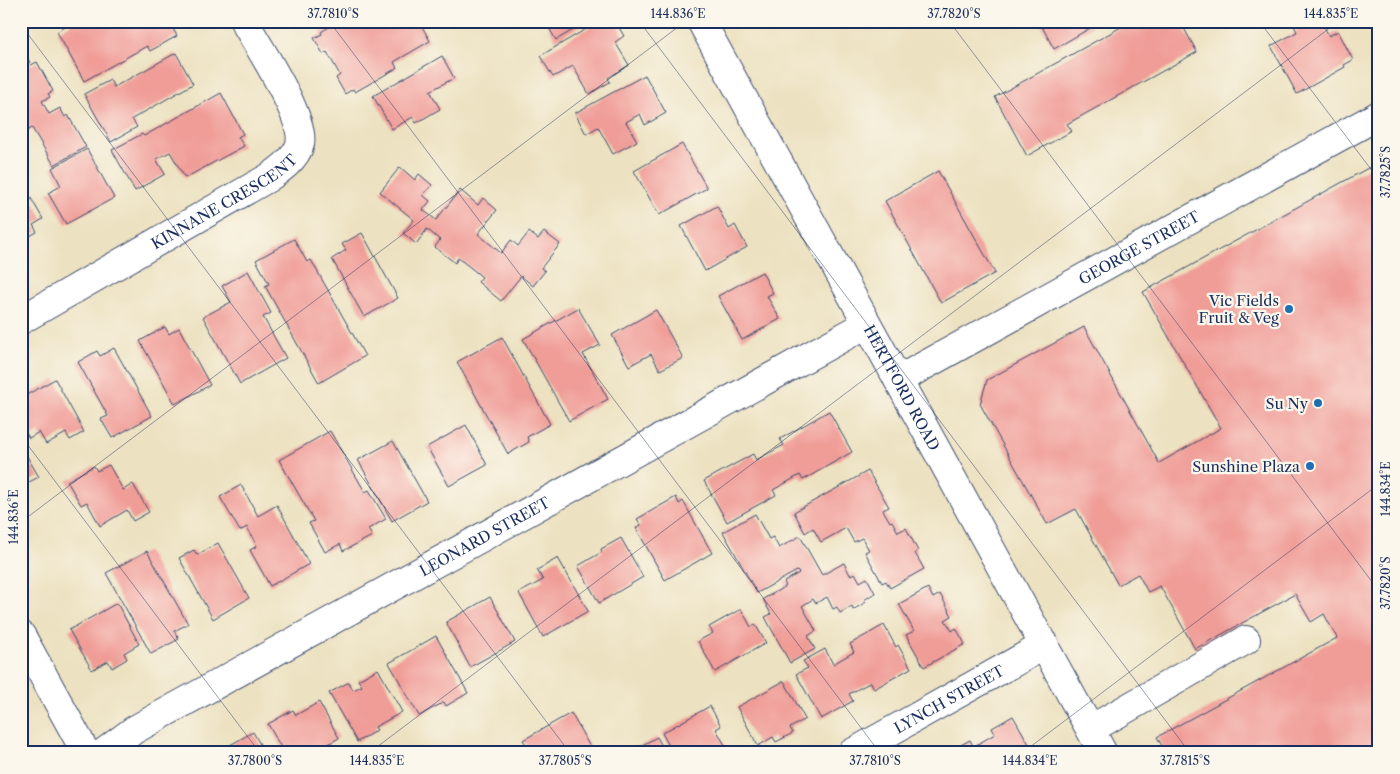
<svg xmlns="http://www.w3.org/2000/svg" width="1400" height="774" font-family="'Libre Caslon Text',serif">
<rect width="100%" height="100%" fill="#fbf7ec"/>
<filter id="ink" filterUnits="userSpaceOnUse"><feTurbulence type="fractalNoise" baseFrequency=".02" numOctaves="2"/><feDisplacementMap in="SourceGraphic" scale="10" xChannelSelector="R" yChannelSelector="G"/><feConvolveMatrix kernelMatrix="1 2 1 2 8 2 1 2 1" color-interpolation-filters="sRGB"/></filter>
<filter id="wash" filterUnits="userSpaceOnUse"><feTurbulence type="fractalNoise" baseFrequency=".0096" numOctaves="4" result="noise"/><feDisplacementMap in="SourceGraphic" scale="20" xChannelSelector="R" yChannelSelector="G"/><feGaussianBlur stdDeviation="1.12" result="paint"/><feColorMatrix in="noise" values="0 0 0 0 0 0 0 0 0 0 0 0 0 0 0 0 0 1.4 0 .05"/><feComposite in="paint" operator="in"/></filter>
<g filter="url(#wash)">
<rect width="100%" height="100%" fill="#ece1c0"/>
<g id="blocks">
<!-- building -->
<g fill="#f09c97">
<polygon points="75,21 169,21 177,36 150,51 147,46 84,81 57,32"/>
<polygon points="339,21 419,21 430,41 394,62 397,68 355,92 353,89 345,94 336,78 340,75 327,52 323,54 314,38 322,34 321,32"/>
<polygon points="545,21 588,21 556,40"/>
<polygon points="600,21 615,21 624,36 615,42 629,65 608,78 610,82 589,94 573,66 553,77 540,56"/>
<polygon points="1039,21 1089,21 1092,27 1054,49"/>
<polygon points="1132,21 1180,21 1197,52 1067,124 1072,131 1027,156 995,97"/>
<polygon points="1292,21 1321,21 1329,36 1338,31 1353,60 1344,65 1345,67 1297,94 1271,46 1297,32"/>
<polygon points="176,53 193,84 132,119 137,127 111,142 84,94 110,80 114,87"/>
<polygon points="26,55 31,65 37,62 53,91 48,94 50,97 42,101 49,114 60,108 65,117 68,115 86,147 54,165 32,128 25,132 21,125 21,58"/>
<polygon points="442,56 454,78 430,91 440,109 416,123 413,117 392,129 373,96"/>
<polygon points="645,75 666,113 645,125 640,114 626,122 637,141 613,154 598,127 586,134 575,113"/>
<polygon points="221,93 243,134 238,137 244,146 185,178 170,152 156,159 165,174 135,191 112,150 142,134 144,136"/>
<polygon points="682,144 707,188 659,215 634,171"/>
<polygon points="87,149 114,198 66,224 48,193 61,186 52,168"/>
<polygon points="1379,162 1379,753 1166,753 1157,737 1337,638 1324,614 1311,622 1295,594 1195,649 1160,586 1148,592 1138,574 1118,585 1076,509 1047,524 980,404 987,380 1084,327 1159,463 1221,428 1143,292"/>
<polygon points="400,167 415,180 419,174 432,185 423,195 430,201 423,210 436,220 460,190 478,205 483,198 497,210 478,234 501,253 511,240 518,246 529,232 538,239 544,232 560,244 541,268 545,271 533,286 521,276 501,301 478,282 482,277 471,268 458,258 455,263 435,247 440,240 427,229 416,244 403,233 414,220 380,192"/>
<polygon points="938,171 995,273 941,303 885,201"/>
<polygon points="21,181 43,219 33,225 37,232 21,241"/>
<polygon points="717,206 729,229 735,225 747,247 705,271 681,226"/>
<polygon points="362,233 398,298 364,317 332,259 346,250 342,244"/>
<polygon points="294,239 307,262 311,260 365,356 319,383 265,286 269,284 256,260"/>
<polygon points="248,271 271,313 263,317 286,358 240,384 203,317 231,302 222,286"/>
<polygon points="762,272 773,293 767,296 780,319 742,340 718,296"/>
<polygon points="578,308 600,345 583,354 608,399 569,421 523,339"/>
<polygon points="656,310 683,358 660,370 651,354 629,366 612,335"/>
<polygon points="165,327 169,334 179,328 210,385 175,404 140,341"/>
<polygon points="502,337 550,424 527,437 529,442 508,454 457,362"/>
<polygon points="114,348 152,416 112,438 101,419 108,416 78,362 97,351 100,356"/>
<polygon points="55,379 84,432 70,440 66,433 46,444 39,432 29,438 21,424 21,398"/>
<polygon points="829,411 852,452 803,480 800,475 773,490 776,495 727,522 704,481 753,454 756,460 784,445 780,439"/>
<polygon points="466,425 487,465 449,486 427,447"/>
<polygon points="330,431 365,492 369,490 386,519 368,529 372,536 343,551 340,544 325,552 309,523 314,521 279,460"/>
<polygon points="393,441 427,501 392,521 358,460"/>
<polygon points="21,446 39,477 21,486"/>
<polygon points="109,465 123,490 133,484 149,512 133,521 127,510 100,526 87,502 81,505 67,481 94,466 97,471"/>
<polygon points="868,471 889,507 883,510 890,522 892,521 898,532 906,528 918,551 915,553 924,569 890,588 886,581 882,583 865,552 869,550 862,538 854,542 846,528 821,542 813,528 805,533 794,512"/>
<polygon points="241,485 258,516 277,505 309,564 270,586 250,550 257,546 247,527 240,531 220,497"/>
<polygon points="676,497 679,504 683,501 712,553 665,580 636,528 641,525 637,519"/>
<polygon points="755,514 769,539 773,537 779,548 800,536 822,575 844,563 850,575 855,573 860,582 867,578 875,593 864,600 866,602 853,610 852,606 840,613 837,607 833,609 827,597 816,603 813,599 802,606 816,631 808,636 815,649 790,663 765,617 771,614 763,599 786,586 784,582 799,573 797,571 757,593 723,532"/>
<polygon points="621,538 643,577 599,603 578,566 602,552 601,549"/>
<polygon points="218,543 249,598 213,619 179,558 194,550 197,555"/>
<polygon points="147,551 188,624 174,631 179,639 151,654 106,573"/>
<polygon points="558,558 588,611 543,637 519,593 543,580 537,570"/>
<polygon points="928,588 933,598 940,594 952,616 945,620 952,631 956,628 965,644 924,667 906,635 914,631 899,604"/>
<polygon points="490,597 515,642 470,667 446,622"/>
<polygon points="117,603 139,644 124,653 127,659 112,668 108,661 92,670 69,630"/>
<polygon points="741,609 751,627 755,624 766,643 715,672 698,641 713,633 709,627"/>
<polygon points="884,625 896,647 898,645 911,668 874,689 871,682 849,694 853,701 821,719 796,674 808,668 803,661 825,649 833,664 854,652 850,644"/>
<polygon points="436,636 468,693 446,706 444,702 419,716 389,663"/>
<polygon points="378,669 402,712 375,727 377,730 357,742 329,693 349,682 353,690 362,686 358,680"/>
<polygon points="784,681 805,719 790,728 793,733 776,742 773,737 758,746 737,707"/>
<polygon points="319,702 339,738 321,748 324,753 284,753 268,724 293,710 296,715"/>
<polygon points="710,706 721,726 716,729 726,747 714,753 673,753 662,733"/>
<polygon points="571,713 590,747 580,753 514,753 527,746 523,740"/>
<polygon points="1013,716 1034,753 980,753 976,745 995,734 992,728"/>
<polygon points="253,732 265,753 216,753"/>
<polygon points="657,737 666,753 629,753 635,749"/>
<polygon points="970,740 977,753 951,753 950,751"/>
</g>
</g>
</g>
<g filter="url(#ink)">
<use href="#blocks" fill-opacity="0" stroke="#3a4a6d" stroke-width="1"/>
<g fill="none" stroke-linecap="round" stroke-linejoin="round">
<defs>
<g id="minor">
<path id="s1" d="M701 21 1103 753"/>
<path id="s2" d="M21 320 268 178C280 170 296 159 300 144 306 118 258 46 244 21"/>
<path id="s3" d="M898 380 1379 115"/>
<polyline points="21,635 86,753"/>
<polyline points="1091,729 1246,640"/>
<path id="s4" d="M103 753 134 730 867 324"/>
<path id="s5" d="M852 753 1045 645"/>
</g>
</defs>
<!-- minor casing -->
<use href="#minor" stroke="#3a4a6d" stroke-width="30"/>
<!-- minor -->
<use href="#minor" stroke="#fff" stroke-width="28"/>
</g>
</g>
<!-- ticks -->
<path fill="none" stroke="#1b2f5e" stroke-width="1" stroke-opacity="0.45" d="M329 21 880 753M639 21 1190 753M949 21 1379 591M1259 21 1379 180M21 25 570 753M21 30 33 21M21 436 260 753M21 522 686 21M369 753 1339 21M1022 753 1379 484"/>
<!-- markers -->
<g fill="#1f6fb2" stroke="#fbf7ec" stroke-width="2">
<circle cx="1289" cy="309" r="5"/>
<circle cx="1318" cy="403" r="5"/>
<circle cx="1310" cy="466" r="5"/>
</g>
<g text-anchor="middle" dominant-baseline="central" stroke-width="4.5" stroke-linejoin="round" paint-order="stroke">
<!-- street labels -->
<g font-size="15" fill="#1b2f5e" stroke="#fbf7ec">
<text stroke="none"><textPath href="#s2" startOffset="235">KINNANE CRESCENT</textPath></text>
<text stroke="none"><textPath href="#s3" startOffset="275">GEORGE STREET</textPath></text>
<text stroke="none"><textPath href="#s1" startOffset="418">HERTFORD ROAD</textPath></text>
<text stroke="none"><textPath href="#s4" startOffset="439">LEONARD STREET</textPath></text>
<text stroke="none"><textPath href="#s5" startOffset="111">LYNCH STREET</textPath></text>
</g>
<!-- poi labels -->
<g font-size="15" fill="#1b2f5e" stroke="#fbf7ec" text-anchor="end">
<text x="1279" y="300">Vic Fields<tspan x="1279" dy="17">Fruit &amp; Veg</tspan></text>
<text x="1308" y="403">Su Ny</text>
<text x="1300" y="466">Sunshine Plaza</text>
</g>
</g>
<!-- margin -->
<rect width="1400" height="774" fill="none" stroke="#fbf7ec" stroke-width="55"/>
<rect x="28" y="28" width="1344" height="718" fill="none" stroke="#1b2f5e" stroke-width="2"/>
<g font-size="12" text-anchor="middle" fill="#1b2f5e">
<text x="333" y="18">37.7810°S</text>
<text x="678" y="18">144.836°E</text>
<text x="954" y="18">37.7820°S</text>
<text x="1331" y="18">144.835°E</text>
<text transform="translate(1386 172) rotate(-90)" y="4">37.7825°S</text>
<text transform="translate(1386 489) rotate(-90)" y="4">144.834°E</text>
<text transform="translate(14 517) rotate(-90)" y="4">144.836°E</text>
<text transform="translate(1386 583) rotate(-90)" y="4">37.7820°S</text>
<text x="255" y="765">37.7800°S</text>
<text x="377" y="765">144.835°E</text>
<text x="565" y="765">37.7805°S</text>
<text x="875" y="765">37.7810°S</text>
<text x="1030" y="765">144.834°E</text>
<text x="1185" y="765">37.7815°S</text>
</g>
</svg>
